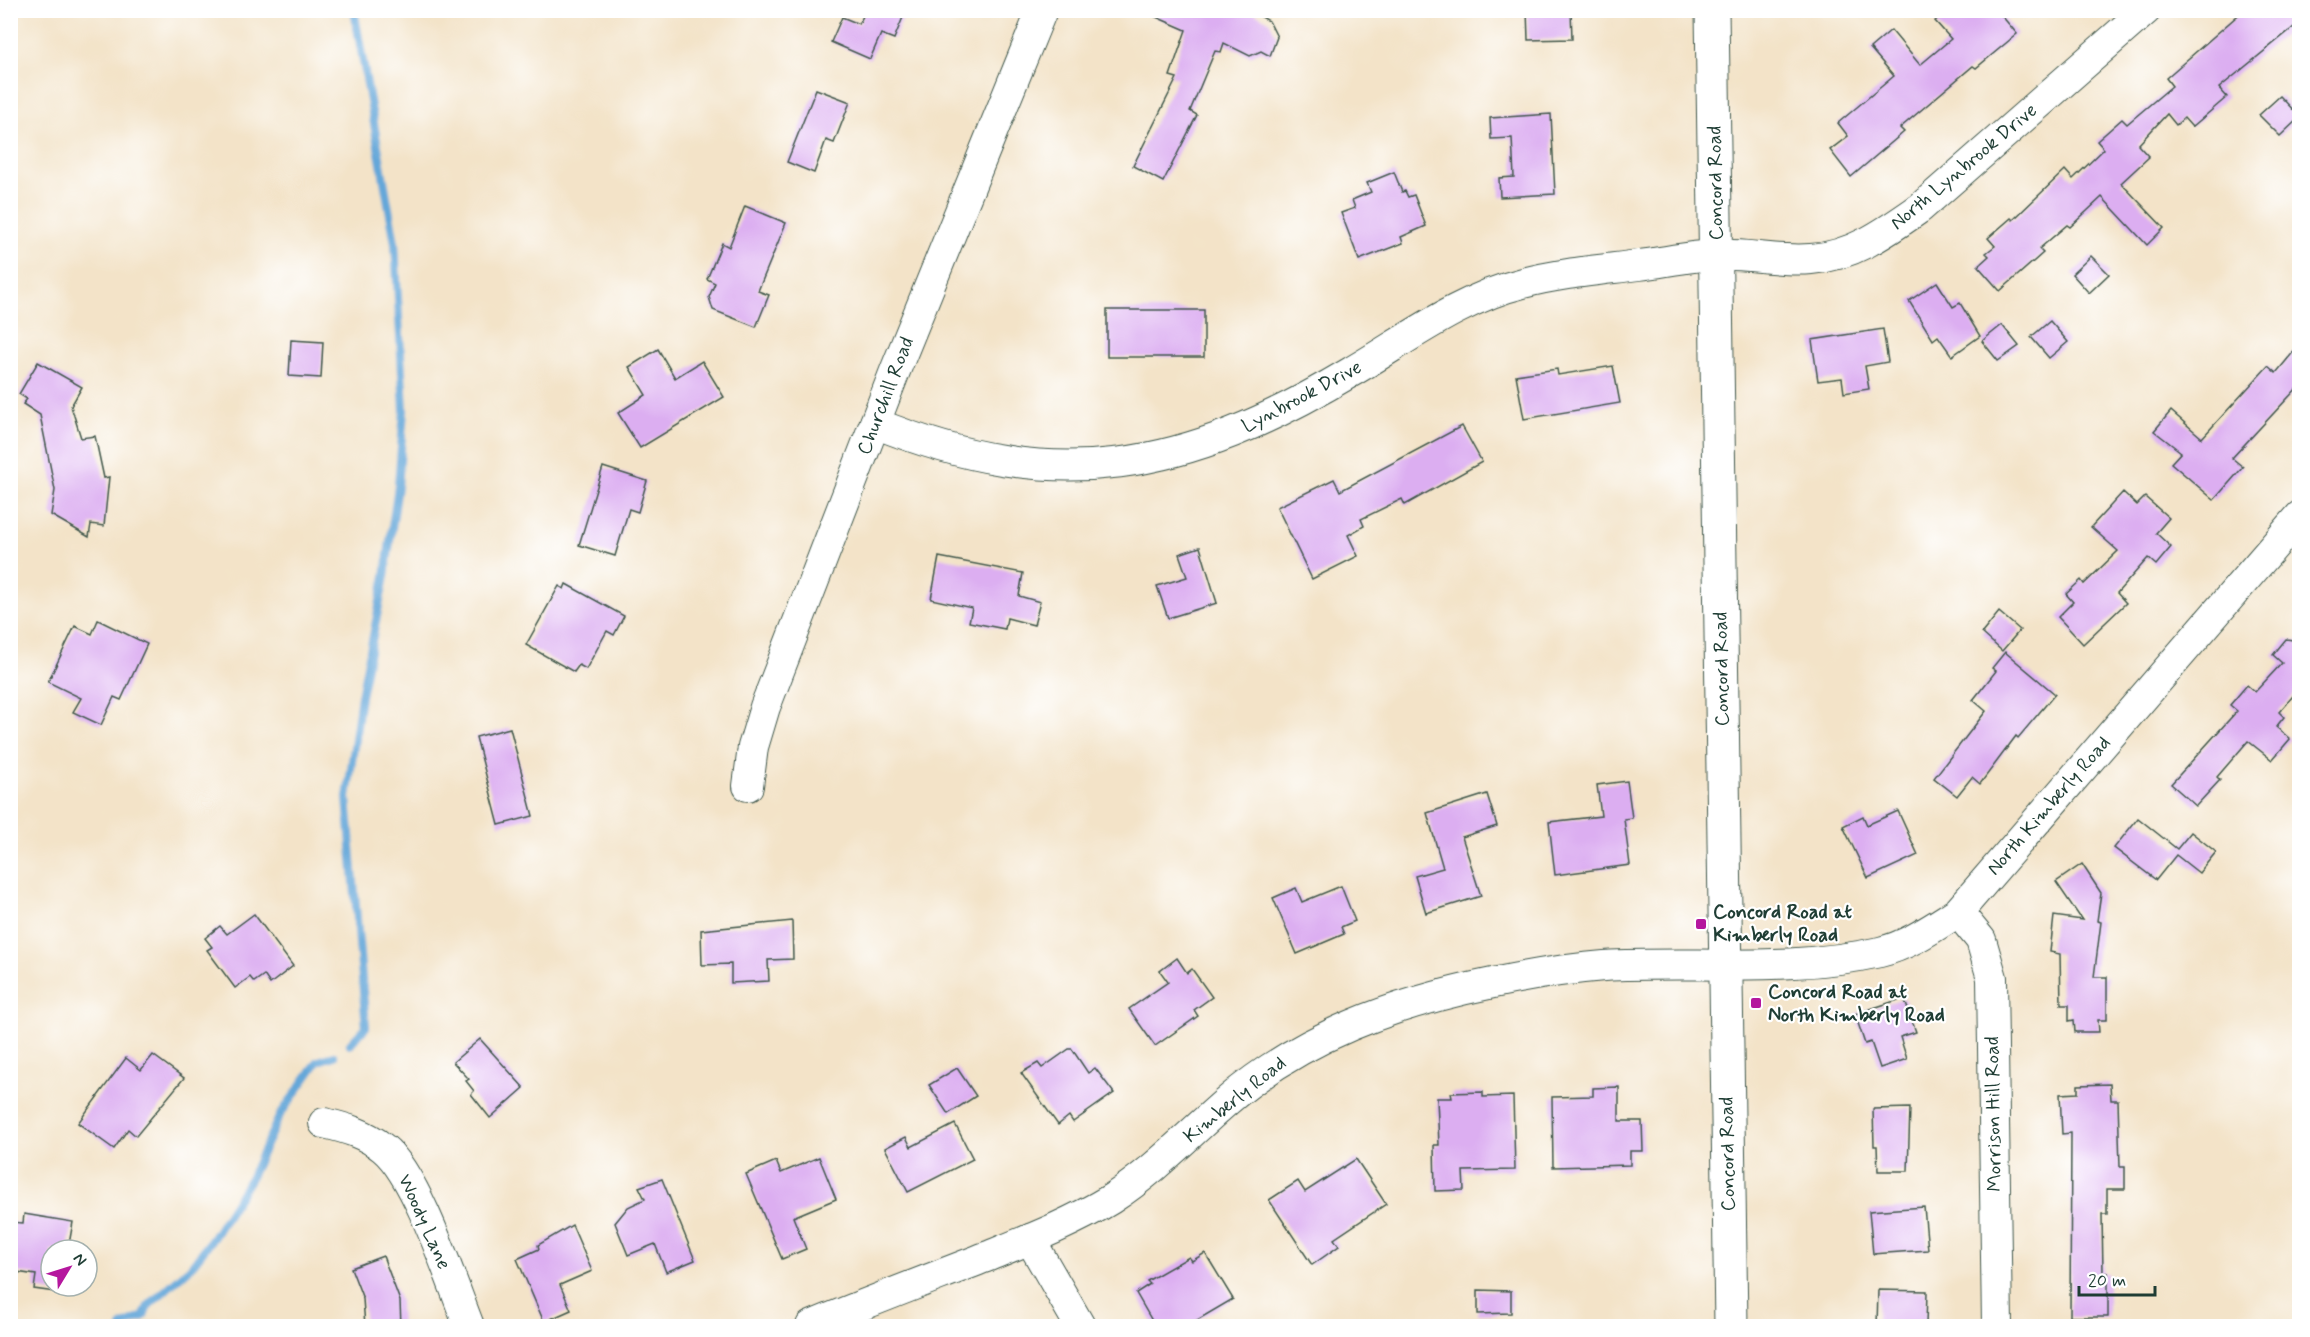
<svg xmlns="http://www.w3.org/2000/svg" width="2310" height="1337" font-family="Mynerve,sans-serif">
<rect width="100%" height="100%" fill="#fff"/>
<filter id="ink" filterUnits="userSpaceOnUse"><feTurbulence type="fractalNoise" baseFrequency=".0167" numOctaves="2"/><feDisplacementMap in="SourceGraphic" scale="12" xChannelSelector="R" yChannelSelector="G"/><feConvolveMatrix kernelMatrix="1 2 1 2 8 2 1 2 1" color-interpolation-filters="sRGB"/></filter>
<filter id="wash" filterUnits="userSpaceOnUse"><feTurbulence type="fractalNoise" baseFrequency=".008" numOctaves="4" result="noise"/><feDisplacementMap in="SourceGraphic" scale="24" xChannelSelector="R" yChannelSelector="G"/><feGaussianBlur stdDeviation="1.35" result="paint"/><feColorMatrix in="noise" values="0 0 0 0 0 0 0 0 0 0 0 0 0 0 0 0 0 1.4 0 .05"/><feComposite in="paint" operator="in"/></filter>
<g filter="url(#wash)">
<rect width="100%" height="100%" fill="#f3e3c8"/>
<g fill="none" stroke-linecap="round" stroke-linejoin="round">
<!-- stream -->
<g stroke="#65a7d9" stroke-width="8">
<polyline points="350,1044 366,1027 347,798 361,696 385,576 398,486 404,410 395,243 354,10"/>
<polyline points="122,1326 144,1316 148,1306 190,1268 213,1238 250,1179 280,1115 318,1061 334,1056"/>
</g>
</g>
<g id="blocks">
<!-- building -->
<g fill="#dcaef1">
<polygon points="866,10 906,10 894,39 881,34 870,59 831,42 842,17 859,24"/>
<polygon points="1140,10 1249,10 1269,21 1277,37 1270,56 1261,51 1250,56 1224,43 1221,52 1215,51 1190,111 1197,115 1163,182 1133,166 1177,78 1170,76 1186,30"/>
<polygon points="1527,10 1571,10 1572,39 1528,40"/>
<polygon points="1948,10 1997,10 2017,34 1976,68 1973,66 1900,128 1904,132 1851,177 1830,150 1848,136 1838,123 1894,76 1870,48 1891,30 1920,65 1951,39 1935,21"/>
<polygon points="2244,10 2300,10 2300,22 2219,88 2227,97 2192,127 2184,118 2176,125 2167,114 2138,145 2149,157 2121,183 2164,228 2147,245 2102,197 2070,227 2067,225 2039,249 2043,253 2000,291 1978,266 1989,256 1986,253 1995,246 1988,238 2011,218 2013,220 2065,170 2073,179 2104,149 2097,141 2122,119 2127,124 2172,86 2166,78"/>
<polygon points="816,89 850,102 834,143 826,140 814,173 787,162"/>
<polygon points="2280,96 2300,117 2280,136 2259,115"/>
<polygon points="1551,114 1555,194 1500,197 1499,178 1514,177 1512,138 1491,139 1490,118"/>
<polygon points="1394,172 1402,192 1405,191 1408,197 1414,195 1426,226 1401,237 1403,243 1359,260 1341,213 1355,208 1352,200 1371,192 1367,183"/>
<polygon points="745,206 786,223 758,291 769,295 756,327 713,310 709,297 715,283 707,279 722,243 729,247"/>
<polygon points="2091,256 2109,274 2089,293 2072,274"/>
<polygon points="1937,282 1953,307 1960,303 1980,336 1952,356 1938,336 1933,340 1909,301"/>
<rect x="1107" y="310" width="97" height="47"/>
<polygon points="2050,321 2068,342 2049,358 2031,337"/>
<polygon points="2002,325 2019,346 1998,361 1982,341"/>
<polygon points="1883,329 1888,362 1865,366 1869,389 1844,393 1842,378 1818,381 1812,340"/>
<polygon points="291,340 323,342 321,378 289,376"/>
<polygon points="2300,344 2300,385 2232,458 2243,467 2214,500 2171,463 2181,452 2154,431 2171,411 2202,438 2268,366 2276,373"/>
<polygon points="658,349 675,378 702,361 724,397 640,448 618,413 646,395 629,367"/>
<polygon points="38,362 82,387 71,406 81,438 95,436 104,478 109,477 104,526 91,524 89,537 51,515 55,490 40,415 23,404 27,399 19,394"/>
<polygon points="1613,366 1620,403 1524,419 1516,375 1557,369 1558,375"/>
<polygon points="1462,426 1482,462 1405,505 1402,499 1361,519 1364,526 1348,535 1358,556 1312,579 1277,507 1334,479 1340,491"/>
<polygon points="603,467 647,481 638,512 629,509 615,556 579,545"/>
<polygon points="2123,492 2137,505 2145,497 2169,518 2156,533 2171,547 2156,565 2148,558 2117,593 2126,603 2083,644 2058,617 2073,602 2066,594 2081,580 2084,584 2118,551 2091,527"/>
<polygon points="1200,547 1217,603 1168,618 1157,586 1187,577 1179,554"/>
<polygon points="939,557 1023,573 1019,596 1040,602 1034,625 1007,618 1005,629 969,622 972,608 931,599"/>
<polygon points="566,584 624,616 614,635 607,631 586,669 579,665 574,672 526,645 559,586 564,589"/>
<polygon points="1999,612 2020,630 2002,651 1982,633"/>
<polygon points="98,620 147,644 121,700 114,697 101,725 73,712 81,698 48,682 75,626 92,634"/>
<polygon points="2286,639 2300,641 2300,688 2279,712 2284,717 2276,727 2290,739 2272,760 2248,741 2217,777 2220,780 2196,806 2171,784 2237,711 2230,705 2247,685 2255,692 2282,663 2273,655"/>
<polygon points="2005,652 2055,694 2018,738 2016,736 1980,784 1972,777 1957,796 1934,778 1986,711 1973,700 1996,671 1992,668"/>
<polygon points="510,728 533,816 499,825 476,737"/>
<polygon points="1627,781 1632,818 1624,819 1630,865 1555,875 1549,822 1601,816 1597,785"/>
<polygon points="1487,794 1497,826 1462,837 1481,896 1426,913 1415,876 1443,868 1427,813"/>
<polygon points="1898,811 1918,855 1868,878 1843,826 1863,816 1867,825"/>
<polygon points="2138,818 2177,849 2191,832 2216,852 2199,873 2176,855 2156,880 2114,848"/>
<polygon points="2082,864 2101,893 2097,921 2101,922 2094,977 2107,977 2107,1020 2098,1020 2099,1032 2075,1032 2074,1020 2069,1021 2069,1005 2061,1005 2060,954 2050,952 2054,916 2082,920 2056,882"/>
<polygon points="1341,886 1355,921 1341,927 1344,934 1297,954 1273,898 1296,888 1302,902"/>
<polygon points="254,914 293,966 270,984 264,975 254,982 250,977 235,988 207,950 212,947 205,938 220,926 227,934"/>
<polygon points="792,921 793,959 768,960 769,981 731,983 731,964 702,965 701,930"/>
<polygon points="1177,958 1187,973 1192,969 1212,997 1194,1010 1198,1016 1155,1046 1129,1009 1168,982 1160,971"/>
<polygon points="1904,998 1916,1032 1900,1037 1907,1059 1880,1068 1871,1042 1865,1044 1855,1014"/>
<polygon points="480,1039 524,1088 490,1118 471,1094 474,1091 466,1081 469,1079 453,1062"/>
<polygon points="1069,1049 1072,1049 1088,1073 1095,1068 1114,1093 1073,1122 1069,1116 1058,1125 1021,1073 1038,1063 1042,1068"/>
<polygon points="153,1055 184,1078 136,1136 128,1129 114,1149 78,1123 126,1058 141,1070"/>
<polygon points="957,1068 976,1096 948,1114 929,1085"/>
<polygon points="2110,1084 2111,1100 2118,1100 2120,1167 2125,1167 2125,1189 2107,1189 2107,1214 2102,1214 2103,1273 2108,1273 2108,1317 2070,1317 2071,1133 2062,1134 2060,1094 2078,1093 2078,1085"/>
<polygon points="1619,1087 1619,1121 1642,1121 1643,1151 1630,1151 1630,1165 1553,1167 1552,1097 1593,1096 1593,1088"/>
<polygon points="1483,1092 1483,1097 1513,1096 1515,1170 1463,1171 1464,1190 1435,1191 1434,1145 1439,1145 1437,1098 1452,1098 1451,1093"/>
<polygon points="1910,1108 1908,1171 1878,1171 1877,1146 1874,1146 1873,1109"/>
<polygon points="955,1124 973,1159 908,1192 885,1148 906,1137 911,1147"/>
<polygon points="819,1157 836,1199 793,1217 806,1249 782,1259 746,1174 776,1161 781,1173"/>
<polygon points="1356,1159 1386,1204 1334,1239 1339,1246 1312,1265 1269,1200 1298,1181 1305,1192"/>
<polygon points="662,1179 695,1260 666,1272 655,1244 628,1255 615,1223 628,1207 645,1199 639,1187"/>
<polygon points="1924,1207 1928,1250 1873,1254 1869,1211"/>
<polygon points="24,1214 73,1222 68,1250 51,1250 51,1286 63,1286 62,1293 34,1289 36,1275 10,1271 10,1222 23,1223"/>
<polygon points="572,1225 592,1271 560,1285 571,1310 544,1322 517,1259 539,1249 538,1245"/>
<polygon points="1205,1253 1233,1299 1187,1326 1155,1326 1136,1293 1150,1284 1147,1281 1189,1257 1192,1261"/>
<polygon points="383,1256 400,1301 401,1326 365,1326 363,1299 351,1268"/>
<polygon points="1478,1290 1511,1291 1511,1313 1478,1314"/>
<polygon points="1878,1290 1927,1291 1926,1326 1877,1325"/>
</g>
</g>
</g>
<g filter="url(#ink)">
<use href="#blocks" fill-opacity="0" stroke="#3f564a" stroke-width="1.5"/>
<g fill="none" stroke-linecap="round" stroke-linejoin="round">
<defs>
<g id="street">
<path d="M875 423C1057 497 1186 471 1351 372 1406 340 1461 298 1523 283 1561 273 1600 270 1639 265 1664 262 1690 256 1716 255 1747 253 1779 262 1811 259 1853 256 1886 232 1920 208L2146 10"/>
<polyline points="748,786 753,747 765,707 895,371 1042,10"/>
<polyline points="1958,912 1981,940 1992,978 1997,1326"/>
<path d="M324 1123C346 1128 366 1134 383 1148 417 1175 452 1283 469 1326"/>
<polyline points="1030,1239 1080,1326"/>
<path d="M811 1326C868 1302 927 1280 986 1257 1028 1240 1072 1223 1111 1199 1154 1171 1188 1135 1226 1102 1302 1036 1395 1003 1493 983 1530 975 1567 969 1604 966 1696 961 1790 972 1880 952 1909 945 1934 927 1958 912L2300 516"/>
</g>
<polyline id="secondary" points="1712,10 1731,1326"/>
</defs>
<!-- street casing -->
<use href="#street" stroke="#3f564a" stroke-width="32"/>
<!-- secondary casing -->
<use href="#secondary" stroke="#3f564a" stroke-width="35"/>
<!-- path -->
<polyline stroke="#3f564a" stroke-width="4" stroke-dasharray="1.5 4.5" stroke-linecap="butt" points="2298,1326 2300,1324"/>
<!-- street -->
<use href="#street" stroke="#fff" stroke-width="30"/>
<!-- secondary -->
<use href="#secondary" stroke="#fff" stroke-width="33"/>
</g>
</g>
<!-- markers -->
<g fill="#b5179e" stroke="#fff" stroke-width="2">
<rect x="1695" y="918" width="12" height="12" rx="3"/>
<rect x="1750" y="997" width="12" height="12" rx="3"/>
</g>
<g text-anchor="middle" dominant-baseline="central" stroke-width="4.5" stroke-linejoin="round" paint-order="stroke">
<!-- street labels -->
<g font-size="20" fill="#1f3d34" stroke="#fff">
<text transform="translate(1964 167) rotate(-40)">North Lynbrook Drive</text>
<text transform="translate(1716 183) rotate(-91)">Concord Road</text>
<text transform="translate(886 396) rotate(-69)">Churchill Road</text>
<text transform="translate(1302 397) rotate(-28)">Lynbrook Drive</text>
<text transform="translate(1722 669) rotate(-91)">Concord Road</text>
<text transform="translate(2049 806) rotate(-49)">North Kimberly Road</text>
<text transform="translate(1235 1100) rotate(-39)">Kimberly Road</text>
<text transform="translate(1994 1114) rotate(-91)">Morrison Hill Road</text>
<text transform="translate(1728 1154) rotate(-91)">Concord Road</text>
<text transform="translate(424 1222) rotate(66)">Woody Lane</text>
</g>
<!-- poi labels -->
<g font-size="20" font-weight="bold" fill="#1f3d34" stroke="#fff" text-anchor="start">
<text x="1713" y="912">Concord Road at<tspan x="1713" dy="23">Kimberly Road</tspan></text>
<text x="1768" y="992">Concord Road at<tspan x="1768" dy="23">North Kimberly Road</tspan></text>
</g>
</g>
<!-- margin -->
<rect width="2310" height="1337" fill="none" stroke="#fff" stroke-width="36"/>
<!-- north arrow -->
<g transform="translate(69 1268) rotate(52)"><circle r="28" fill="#ffffff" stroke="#a5b1ae" stroke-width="1.5"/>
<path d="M0-4.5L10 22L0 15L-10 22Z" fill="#b5179e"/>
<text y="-9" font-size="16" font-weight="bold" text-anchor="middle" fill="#1f3d34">N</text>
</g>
<!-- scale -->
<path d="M2079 1286v9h76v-9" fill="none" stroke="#1f3d34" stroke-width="3"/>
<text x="2088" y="1286" font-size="18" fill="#1f3d34" stroke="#ffffff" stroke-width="4.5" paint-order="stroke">20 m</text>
</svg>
